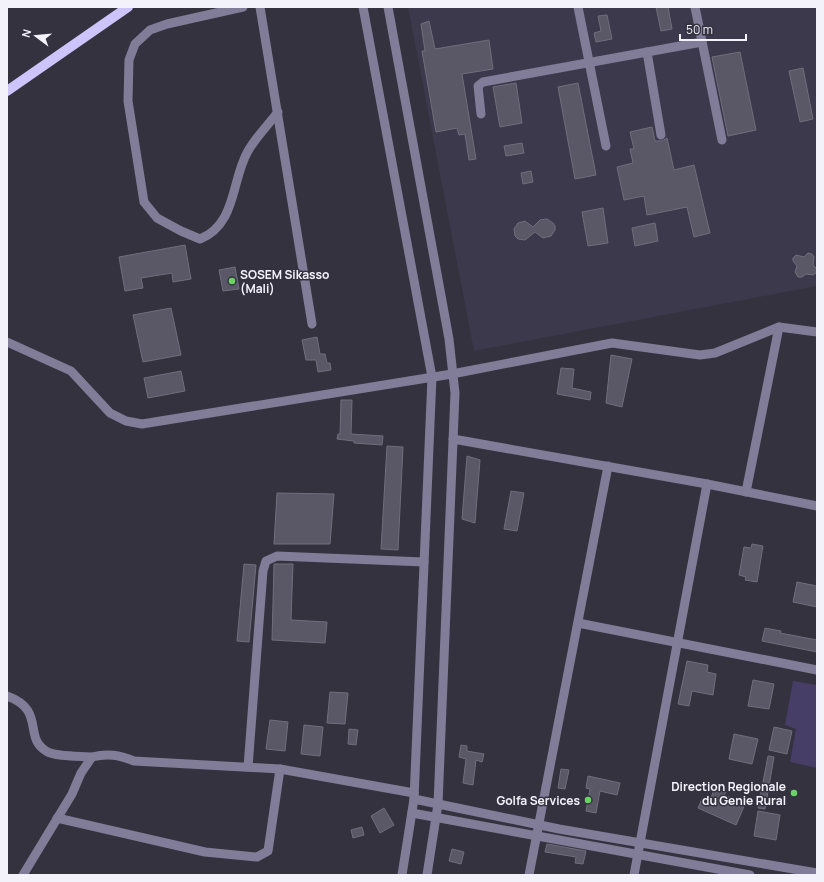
<svg xmlns="http://www.w3.org/2000/svg" width="824" height="882" font-family="Manrope,sans-serif">
<rect width="100%" height="100%" fill="#34323f"/>
<!-- built -->
<polygon fill="#3c394c" points="408,7 817,7 817,286 474,351"/>
<!-- green -->
<polygon fill="#463e67" points="793,681 817,685 817,768 790,762 796,729 785,725"/>
<!-- building -->
<g fill="#5a5866" stroke="#706e7d">
<polygon points="656,7 668,7 672,29 661,31"/>
<polygon points="607,15 612,39 596,42 594,33 601,31 598,16"/>
<polygon points="429,21 435,49 489,40 493,69 462,74 476,159 469,160 465,134 459,135 457,128 436,132 422,51 425,51 421,24"/>
<polygon points="740,52 756,130 728,136 712,57"/>
<polygon points="803,68 813,119 800,122 789,71"/>
<polygon points="516,83 522,123 500,127 493,87"/>
<polygon points="578,83 596,175 575,179 558,87"/>
<polygon points="652,127 655,141 662,141 667,138 674,170 694,165 710,233 694,237 687,207 647,215 644,196 624,200 617,167 633,163 630,149 634,149 630,132"/>
<polygon points="522,143 524,153 506,156 504,146"/>
<polygon points="531,171 533,182 523,184 521,173"/>
<polygon points="603,208 608,243 588,246 582,212"/>
<polygon points="547,219 553,223 555,226 555,230 551,236 543,238 535,232 525,240 518,239 515,236 514,229 518,223 525,221 533,227 540,220"/>
<polygon points="655,223 658,241 635,246 632,228"/>
<polygon points="185,245 191,279 173,282 172,273 141,278 143,288 125,291 119,257"/>
<polygon points="808,253 812,254 814,257 813,265 817,269 816,273 813,275 806,274 802,277 798,277 795,272 797,266 793,261 793,258 796,255 804,257"/>
<polygon points="235,267 239,289 223,291 219,270"/>
<polygon points="171,308 181,355 143,362 133,315"/>
<polygon points="317,337 320,354 325,354 327,363 330,363 331,370 318,372 316,360 306,360 302,340"/>
<polygon points="611,355 632,359 622,407 606,403"/>
<polygon points="561,368 574,369 572,388 591,392 590,400 557,394"/>
<polygon points="181,371 185,391 148,398 144,378"/>
<polygon points="341,400 352,400 351,434 383,436 382,445 354,443 354,441 337,439 338,434 340,434"/>
<polygon points="387,446 403,447 398,550 381,549"/>
<polygon points="467,456 480,460 475,523 462,519"/>
<polygon points="511,491 524,493 517,531 504,529"/>
<polygon points="277,493 334,494 330,544 274,544"/>
<polygon points="752,544 763,546 757,582 745,580 746,577 739,575 744,547 751,548"/>
<polygon points="244,564 256,565 249,642 237,641"/>
<polygon points="274,564 293,564 291,620 327,622 325,643 272,640"/>
<polygon points="797,582 817,586 817,607 793,602"/>
<polygon points="765,628 781,631 780,633 817,640 817,652 762,641"/>
<polygon points="687,661 708,665 707,672 716,674 713,695 692,691 689,706 678,704"/>
<polygon points="753,680 774,684 769,709 748,706"/>
<polygon points="330,692 348,693 345,724 327,723"/>
<polygon points="270,720 288,722 285,751 266,749"/>
<polygon points="304,725 323,727 320,756 301,754"/>
<polygon points="774,727 792,731 787,754 769,750"/>
<polygon points="349,729 358,730 356,745 348,744"/>
<polygon points="734,734 758,739 752,764 729,759"/>
<polygon points="461,745 467,746 467,751 484,754 482,762 476,760 473,785 463,783 466,759 459,757"/>
<polygon points="768,756 774,757 765,809 758,808"/>
<polygon points="561,769 569,770 565,789 558,788"/>
<polygon points="588,776 620,783 617,795 600,791 596,813 586,811 590,789 586,788"/>
<polygon points="715,788 726,792 724,795 745,804 736,825 698,808 702,799 709,802"/>
<polygon points="384,808 394,825 380,833 371,816"/>
<polygon points="758,811 780,815 776,840 754,836"/>
<polygon points="362,827 364,835 353,838 351,830"/>
<polygon points="547,844 586,851 583,864 575,863 576,857 545,852"/>
<polygon points="452,849 464,852 461,864 449,861"/>
</g>
<g fill="none" stroke-linecap="round" stroke-linejoin="round">
<!-- minor -->
<g stroke="#817c97" stroke-width="9">
<path d="M243 7 167 24 150 30 135 44 129 60 128 101 144 202 157 218 181 231 200 239C237 224 231 180 248 151 256 137 268 125 278 112"/>
<polyline points="260,7 312,324"/>
<polyline points="363,7 432,377 414,799 402,875"/>
<polyline points="388,7 449,339 455,393 438,804 427,875"/>
<polyline points="578,7 606,146"/>
<polyline points="695,7 722,140"/>
<polyline points="647,52 661,135"/>
<polyline points="481,114 478,86 483,82 702,42"/>
<polyline points="7,342 71,371 110,413 126,421 142,424 452,374 612,343 700,355 715,353 779,327 817,332"/>
<polyline points="453,439 707,484 817,506"/>
<polyline points="746,492 779,327"/>
<polyline points="578,623 817,670"/>
<path d="M7 696C46 710 23 737 46 751 55 757 81 756 92 757"/>
<polyline points="248,767 263,571 266,561 277,556 424,562"/>
<polyline points="414,799 559,829 817,873"/>
<polyline points="412,813 750,875"/>
<polyline points="57,818 205,852 257,857 268,851 280,769"/>
<path d="M23 875 72 794 81 773 92 757C108 753 119 755 134 761L280 769 414 793"/>
<polyline points="529,875 608,466"/>
<polyline points="634,875 707,484"/>
</g>
<!-- major -->
<polyline stroke="#cdc4fb" stroke-width="10" points="7,91 128,7"/>
</g>
<!-- markers -->
<g fill="#6ad363" stroke="#34323f" stroke-width="1.5">
<circle cx="232" cy="281" r="4"/>
<circle cx="794" cy="793" r="4"/>
<circle cx="588" cy="800" r="4"/>
</g>
<g text-anchor="middle" dominant-baseline="central" stroke-width="3" stroke-linejoin="round" paint-order="stroke">
<!-- poi labels -->
<g font-size="12" font-weight="bold" fill="#f3f1fa" stroke="#34323f" text-anchor="end">
<text x="240" y="274" text-anchor="start">SOSEM Sikasso<tspan x="240" dy="14">(Mali)</tspan></text>
<text x="786" y="786">Direction Regionale<tspan x="786" dy="14">du Genie Rural</tspan></text>
<text x="580" y="800">Golfa Services</text>
</g>
</g>
<!-- border -->
<rect width="824" height="882" fill="none" stroke="#f3f1fa" stroke-width="16"/>
<!-- north arrow -->
<g transform="translate(36 36) rotate(286)" stroke="#34323f" stroke-width="3" paint-order="stroke">
<path d="M0-3L7 15L0 10L-7 15Z" fill="#f3f1fa"/>
<text y="-6" font-size="11" font-weight="bold" text-anchor="middle" fill="#f3f1fa">N</text>
</g>
<!-- scale -->
<path d="M680 34v6h66v-6" fill="none" stroke="#f3f1fa" stroke-width="2"/>
<text x="686" y="34" font-size="12" fill="#f3f1fa" stroke="#34323f" stroke-width="3" paint-order="stroke">50 m</text>
</svg>
